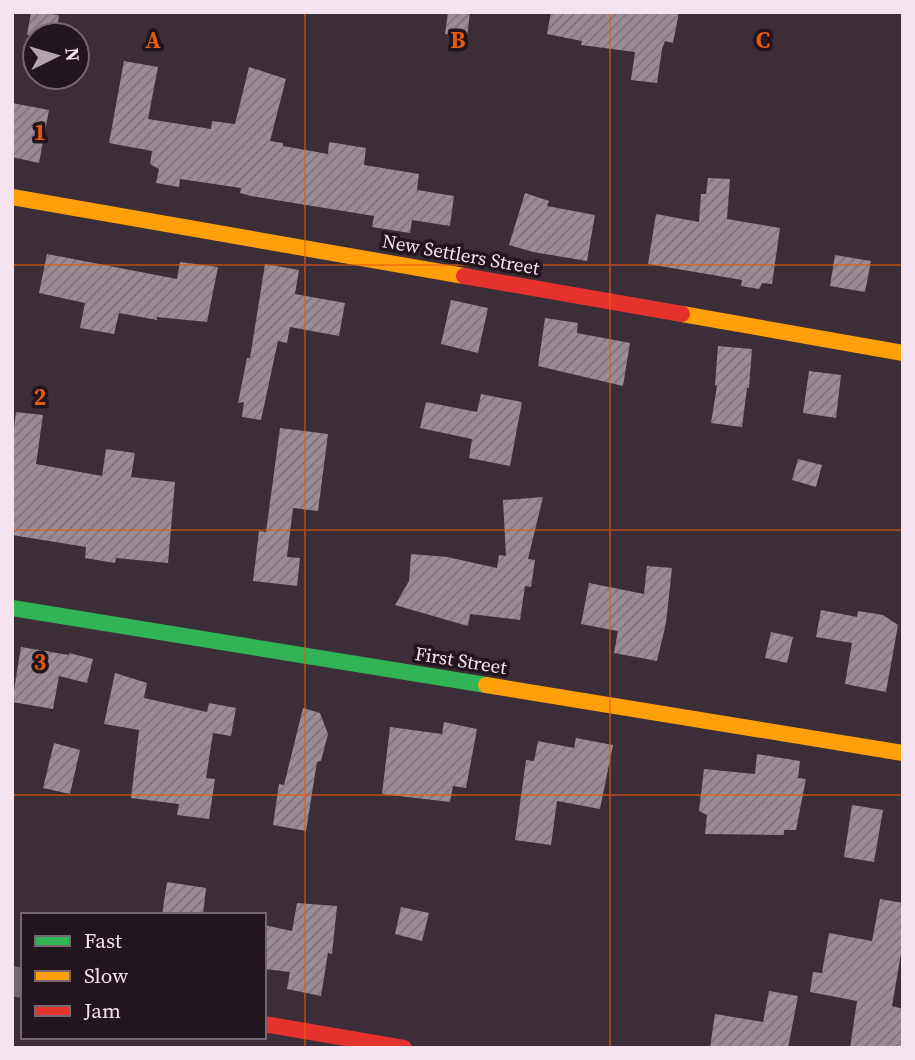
<svg xmlns="http://www.w3.org/2000/svg" width="915" height="1060" font-family="'Source Serif 4',serif">
<defs>
<pattern id="building-hatch" width="6" height="6" patternUnits="userSpaceOnUse" patternTransform="scale(1.75)"><rect width="6" height="6" fill="#9a8b96"/><path d="M-1 1l2-2M0 6l6-6M5 7l2-2" fill="none" stroke="#7e727b"/></pattern>
</defs>
<rect width="100%" height="100%" fill="#3b2e38"/>
<!-- building -->
<g fill="url(#building-hatch)">
<polygon points="31,12 59,15 56,35 27,35"/>
<polygon points="448,12 470,12 467,37 445,34"/>
<polygon points="551,12 679,12 673,43 665,41 662,49 657,83 631,80 635,52 581,45 582,41 547,34"/>
<polygon points="124,61 158,67 148,119 211,129 212,121 235,124 249,67 286,79 270,141 283,143 283,146 328,154 329,142 366,148 364,165 419,174 417,190 454,196 450,226 412,220 410,233 372,227 374,216 251,196 240,193 241,188 180,179 179,187 156,183 159,169 150,164 152,151 109,143"/>
<polygon points="12,103 49,110 39,163 12,157"/>
<polygon points="708,178 730,179 727,219 780,228 772,284 762,283 759,289 741,286 742,280 648,264 656,214 699,222 701,194 706,194"/>
<polygon points="525,193 549,201 547,206 595,215 587,261 533,252 509,245"/>
<polygon points="47,254 177,279 180,262 218,267 207,322 157,317 157,320 119,313 114,334 80,328 85,303 39,293"/>
<polygon points="835,255 871,261 865,292 830,286"/>
<polygon points="265,264 299,270 295,294 345,303 339,336 290,327 287,343 278,341 261,420 242,417 244,402 238,403 247,358 250,358"/>
<polygon points="451,300 488,308 478,353 441,344"/>
<polygon points="545,318 578,323 577,333 630,343 623,386 538,366"/>
<polygon points="718,346 752,349 749,388 747,388 742,427 711,423 717,386 715,385"/>
<polygon points="809,371 841,375 836,418 803,413"/>
<polygon points="481,394 522,402 510,466 469,458 472,439 420,428 426,402 477,412"/>
<polygon points="16,412 43,415 36,464 102,476 106,449 135,453 131,477 175,482 168,563 116,558 115,563 85,558 86,547 12,535 12,442"/>
<polygon points="280,428 328,434 318,511 293,508 287,557 300,558 297,586 253,581 259,531 266,532"/>
<polygon points="798,459 822,465 816,487 792,480"/>
<polygon points="543,497 528,559 535,560 531,587 525,586 520,620 470,614 468,626 395,605 409,581 411,554 447,557 497,568 499,555 506,556 503,500"/>
<polygon points="647,566 672,568 666,623 657,661 614,653 618,631 581,624 589,583 644,594"/>
<polygon points="821,610 857,617 858,611 883,615 898,625 886,692 845,684 852,643 816,637"/>
<polygon points="771,632 793,637 787,663 765,658"/>
<polygon points="21,647 69,655 69,653 93,659 87,683 59,676 53,709 12,702"/>
<polygon points="115,673 147,683 144,698 207,712 209,703 236,708 231,736 213,733 206,778 215,779 209,819 177,815 179,804 131,798 139,730 104,724"/>
<polygon points="303,708 320,713 328,734 321,761 317,762 306,831 273,825 279,784 284,785"/>
<polygon points="444,722 477,729 466,788 453,786 450,802 382,794 390,727 442,734"/>
<polygon points="576,738 613,745 600,809 557,801 551,845 515,840 526,760 534,761 538,741 574,748"/>
<polygon points="54,743 80,750 70,794 43,788"/>
<polygon points="757,754 800,761 798,778 806,779 796,830 784,830 784,835 705,834 707,815 699,811 704,769 755,774"/>
<polygon points="852,805 883,810 874,862 844,857"/>
<polygon points="167,882 206,888 203,915 162,915"/>
<polygon points="880,899 903,903 903,942 892,1006 903,1009 903,1048 850,1048 857,1001 810,992 813,972 822,973 829,933 872,941"/>
<polygon points="297,903 337,906 332,954 328,953 321,996 287,989 290,972 264,969 264,925 292,931"/>
<polygon points="401,907 429,913 422,941 395,934"/>
<polygon points="769,991 798,996 788,1048 710,1048 715,1014 763,1022"/>
</g>
<g fill="none" stroke-linecap="round" stroke-linejoin="round">
<!-- street -->
<polyline stroke="#71656e" stroke-width="30" points="12,981 23,983"/>
<!-- fast -->
<polyline stroke="#30b455" stroke-width="16" points="12,608 486,685"/>
<!-- slow -->
<g stroke="#ff9f0a" stroke-width="16">
<polyline points="12,197 464,276"/>
<polyline points="682,314 903,353"/>
<polyline points="486,685 903,753"/>
</g>
<!-- jam -->
<g stroke="#e5322d" stroke-width="16">
<polyline points="464,276 682,314"/>
<polyline points="264,1024 404,1048"/>
</g>
</g>
<!-- grid -->
<path fill="none" stroke="#e8590c" stroke-width="2" stroke-opacity="0.55" d="M305 12V1048M610 12V1048M12 265H903M12 530H903M12 795H903"/>
<g text-anchor="middle" dominant-baseline="central" stroke-width="7" stroke-linejoin="round" paint-order="stroke">
<!-- street labels -->
<g font-size="19" fill="#f5e3f0" stroke="#21151e">
<text transform="translate(461 254) rotate(10)">New Settlers Street</text>
<text transform="translate(461 660) rotate(9)">First Street</text>
</g>
</g>
<g font-size="23" text-anchor="middle" font-weight="bold" fill="#e8590c" stroke="#21151e" stroke-width="7" stroke-linejoin="round" paint-order="stroke">
<text x="153" y="48">A</text>
<text x="458" y="48">B</text>
<text x="763" y="48">C</text>
<text x="40" y="140">1</text>
<text x="40" y="405">2</text>
<text x="40" y="670">3</text>
</g>
<!-- border -->
<rect width="915" height="1060" fill="none" stroke="#f5e3f0" stroke-width="28"/>
<!-- legend -->
<rect x="21" y="913" width="245" height="126" fill="#21151e" stroke="#766772" stroke-width="2"/>
<rect x="35" y="936" width="35" height="10" fill="#30b455" stroke="#766772" stroke-width="2"/>
<text x="84" y="948" font-size="21" fill="#f5e3f0">Fast</text>
<rect x="35" y="971" width="35" height="10" fill="#ff9f0a" stroke="#766772" stroke-width="2"/>
<text x="84" y="983" font-size="21" fill="#f5e3f0">Slow</text>
<rect x="35" y="1006" width="35" height="10" fill="#e5322d" stroke="#766772" stroke-width="2"/>
<text x="84" y="1018" font-size="21" fill="#f5e3f0">Jam</text>
<!-- north arrow -->
<g transform="translate(56 56) rotate(85)"><circle r="33" fill="#21151e" stroke="#766772" stroke-width="2"/>
<path d="M0-5L12 26L0 18L-12 26Z" fill="#b4a4b0"/>
<text y="-10" font-size="19" font-weight="bold" text-anchor="middle" fill="#f5e3f0">N</text>
</g>
</svg>
